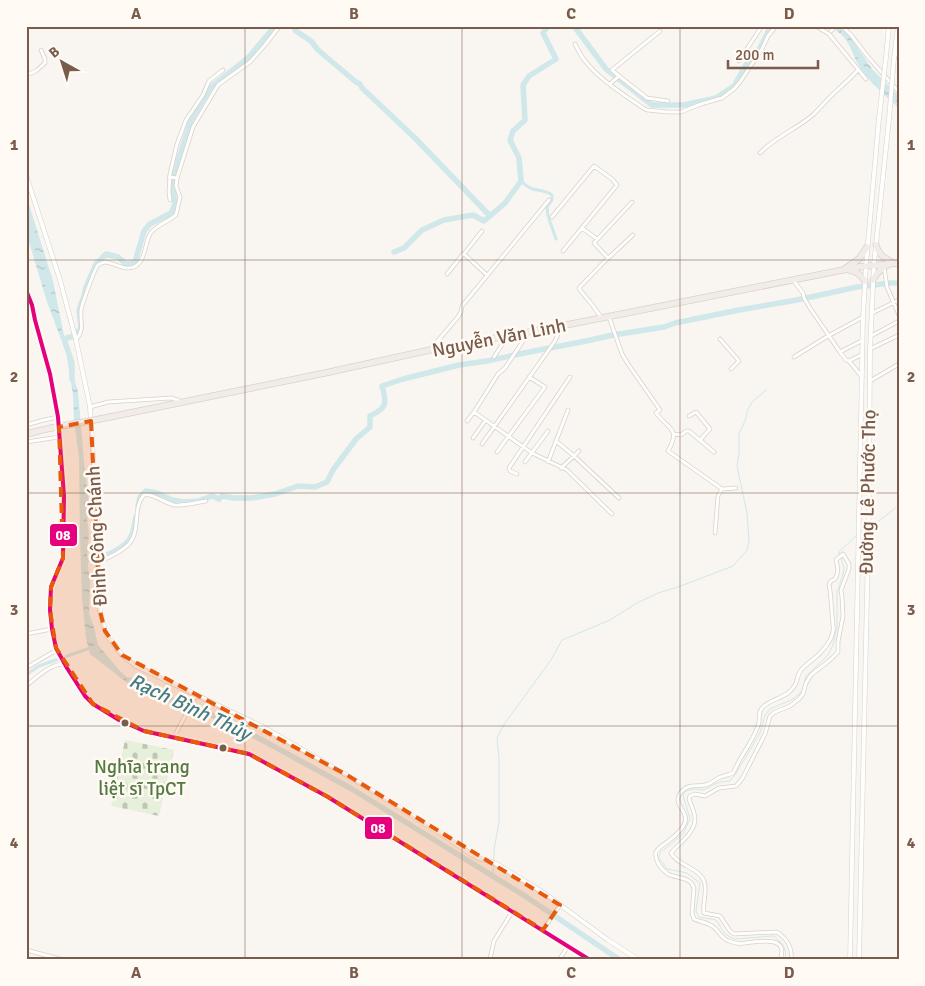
<svg xmlns="http://www.w3.org/2000/svg" width="925" height="986" viewBox="0 0 925 986" font-family="Signika,sans-serif">
	<style>
		.cemetery { fill: url(#cemetery-stones) }
		.water { fill: url(#water-ripples) }
		.lines { fill: none; stroke-linecap: round; stroke-linejoin: round }
		.stream { stroke: #d0e8ea; stroke-width: 1 }
		.canal { stroke: #d0e8ea; stroke-width: 3 }
		.river { stroke: #d0e8ea; stroke-width: 5.5 }
		.minor-casing { stroke: #d7d1cb; stroke-width: 4.5 }
		.tertiary-casing { stroke: #d7d1cb; stroke-width: 5 }
		.secondary-casing { stroke: #d9d2cb; stroke-width: 5.5 }
		.trunk-casing { stroke: #dad1cc; stroke-width: 7 }
		.minor { stroke: #fefefd; stroke-width: 3 }
		.tertiary { stroke: #fefefd; stroke-width: 4 }
		.secondary { stroke: #fefefd; stroke-width: 4.5 }
		.trunk { stroke: #f2ece8; stroke-width: 5.5 }
		.tertiary-bridge-casing { stroke: #d7d1cb; stroke-width: 5; stroke-linecap: butt }
		.trunk-bridge-casing { stroke: #dad1cc; stroke-width: 7; stroke-linecap: butt }
		.tertiary-bridge { stroke: #fefefd; stroke-width: 4 }
		.trunk-bridge { stroke: #f2ece8; stroke-width: 5.5 }
		.bus-1-casing { stroke: #fffaf3; stroke-width: 8 }
		.bus-1 { stroke: #e5007d; stroke-width: 4 }
		.marked { fill: #e8590c; fill-opacity: 0.2; stroke: #e8590c; stroke-width: 4; stroke-dasharray: 10 6; stroke-linejoin: round }
		.grid { fill: none; stroke: #7a5c4d; stroke-width: 1; stroke-opacity: 0.55 }
		.bus-dot { fill: #7a5c4d; stroke: #fffaf3; stroke-width: 2 }
		.labels { text-anchor: middle; dominant-baseline: central; stroke-width: 5; stroke-linejoin: round; paint-order: stroke }
		.street-label { font-size: 19px; fill: #7a5c4d; stroke: #fffaf3 }
		.park-label { font-size: 19px; fill: #537a41; stroke: #fffaf3 }
		.water-label { font-size: 20px; font-style: italic; fill: #437c86; stroke: #fffaf3 }
		.line-badge { stroke: #fffaf3; stroke-width: 2 }
		.badge-label { font-size: 14px; text-anchor: middle; font-weight: bold; fill: #fff }
		.neatline { fill: none; stroke: #7a5c4d; stroke-width: 2 }
		.grid-label { font-size: 16px; text-anchor: middle; font-weight: bold; fill: #7a5c4d }
	</style>
	<defs>
		<pattern id="cemetery-stones" width="16" height="16" patternUnits="userSpaceOnUse" patternTransform="scale(1.25)"><rect width="16" height="16" fill="#e7f0db"/><path d="M2 7V4a2 2 0 0 1 4 0v3zM10 15v-3a2 2 0 0 1 4 0v3z" fill="#c0c6b4"/></pattern>
		<pattern id="water-ripples" width="26" height="14" patternUnits="userSpaceOnUse" patternTransform="scale(1.25)"><rect width="26" height="14" fill="#d0e8ea"/><path d="M2 4q2-2 4 0t4 0M15 11q2-2 4 0t4 0" fill="none" stroke="#aebfc0"/></pattern>
	</defs>
	<rect width="100%" height="100%" fill="#f9f5f0"/>
	<!-- cemetery -->
	<path class="cemetery" d="M125,740L174,750L159,816L111,806Z"/>
	<!-- water -->
	<path class="water" d="M828,26H839L851,38L872,69L899,96V108C886,97 873,85 863,72C850,54 852,36 828,26Z
		M26,195L53,281L71,370L78,391L85,474L90,511L87,519L89,533L87,558L90,581L89,613L94,627L98,645L120,671L127,677L133,678L157,691L201,708L192,711L173,704L130,685L90,654L86,638L82,599L80,538L79,457L74,420L73,395L66,352L47,302L26,232Z"/>
	<g class="lines">
		<!-- stream -->
		<path class="stream" d="M861,533L879,521L899,505
			M840,555L839,552L857,535
			M804,684L806,676L828,655L833,645L837,628V592L842,578L844,569L841,558
			M493,876L494,850L499,822V758L497,738L505,723L551,660L562,640L610,620L637,603L658,593L678,587L733,566L742,556L747,550L749,541L747,513L737,466L739,453V434L745,421L748,409L752,402L766,390
			M785,960C788,949 782,943 774,936L734,939L725,934L716,920L699,917L696,911L700,883L687,873L667,869L659,858L660,853L683,834L690,819L683,795L686,791L695,789L703,790L720,782L730,781L737,772L760,733L765,715L770,709L793,699L801,692L803,688"/>
		<!-- canal -->
		<path class="canal" d="M521,181C533,194 541,187 552,195V200L547,207L548,216L556,239
			M26,675L39,666L90,648"/>
		<!-- river -->
		<path class="river" d="M293,26L296,31L311,41L318,50L356,82L360,84L362,88L415,138L490,216L505,203L521,181L519,158L510,140L513,131L525,120L523,85L529,76L556,59L543,33L548,26
			M574,26L606,69L652,105H684L716,98L734,86L747,63L760,48L771,26
			M394,252L404,248L422,230L444,220L473,215L484,221L490,216
			M64,339L74,336L81,328L79,310L84,296L86,287L96,264L106,254L118,257L126,264L135,262L144,231L150,224L171,213L175,204L173,188L175,171L191,120L210,88L248,58L275,26
			M65,342L72,363V379
			M138,506L140,497L146,491L157,493L172,500L184,502L198,501L212,496L219,499L222,496L234,498H252L275,494L298,486L315,487L327,482L333,470L356,439L370,427V416C387,408 387,403 382,386L403,379L459,365L487,361L519,354L586,341L613,335L664,327L675,323L739,310L797,300L857,287L890,283H899
			M86,560C102,557 118,553 129,540C134,534 134,525 136,517
			M192,707L227,721L352,789L525,896L620,960"/>
		<!-- minor casing -->
		<g class="minor-casing">
			<path id="minor" d="M816,26L829,34L866,79
				M842,26L851,35L868,57L899,92
				M831,31L835,26
				M575,44C578,50 581,56 585,61C600,80 623,94 643,108L647,110L668,112H681L701,104L722,98L734,89L740,82L762,49L768,36L776,26
				M896,50L899,59
				M739,61L762,26
				M26,75L36,71L45,63V59L41,50
				M619,76L647,98L668,101
				M610,84L619,76L612,70L660,31
				M760,153C775,137 797,129 814,114C819,109 824,103 830,97C839,88 849,80 858,70
				M177,178L193,127L218,85L250,62L265,45L279,27
				M170,200L169,192L170,174L177,144L186,120L203,95L209,81L223,70
				M552,217L594,166L612,179L617,185L563,251
				M582,228L597,239
				M482,231L464,254L487,275
				M608,258L594,243L632,202
				M884,267L887,287L899,315
				M447,274L463,254
				M793,280L803,293L804,298L810,308L840,352L863,340
				M872,313L899,300
				M601,317L590,302L580,290L579,288L604,262L633,235
				M609,317L622,354L628,364L660,410L656,413C669,430 681,428 668,451L722,489L718,496L715,533
				M529,332L505,368L498,374L474,412L532,453L567,470L612,514
				M871,336L899,321
				M720,339L739,361L731,369
				M76,340C85,329 80,323 81,310C82,304 95,268 98,265C101,263 102,263 105,262C113,263 121,268 128,268C146,268 144,244 150,234C156,225 168,222 176,215L180,197L176,186L177,178L169,177
				M870,349L899,335
				M430,350L458,317L461,312L462,306L472,294L549,200
				M840,352L846,360L849,361
				M494,357L507,337
				M794,357L828,336L863,317
				M862,377L849,361L863,354
				M870,381L899,364
				M90,407L108,402L171,398L178,400L180,402
				M689,416L696,412L710,429L700,440
				M467,421L474,412
				M26,425L44,420L58,417
				M674,434L681,435L686,431H689L714,452
				M473,438L485,421
				M556,441L574,456L579,451
				M26,442L59,437
				M482,444L555,341L561,327
				M497,452L545,387L529,377
				M525,462L548,431
				M548,462L568,410
				M561,468L574,456L619,498
				M517,474L510,471L509,468L570,377
				M722,489L736,488
				M98,563C108,557 121,553 129,544C141,531 132,508 144,495C153,493 164,503 174,505C184,506 195,503 206,501
				M26,634L52,629
				M26,668L55,651L56,649
				M26,686C37,677 48,666 62,664L66,667
				M174,737L196,695
				M543,930L560,905
				M26,950L64,960
				M489,960C492,954 492,948 494,941L512,912
				M559,960L568,946
				M780,960C790,934 757,942 745,943C740,944 734,943 729,941C721,939 719,930 712,926C707,922 700,922 694,919L692,913L694,888C690,876 677,879 668,874C664,871 660,867 658,863C656,859 655,855 656,852C659,846 667,843 671,839C676,835 681,830 684,825C692,811 668,804 683,790C689,784 697,787 705,785C710,784 714,781 718,778C723,776 728,775 733,773C736,768 738,762 742,756C748,746 754,737 758,726C761,720 757,714 762,708C769,700 780,699 788,693C800,683 795,678 801,670C807,663 815,659 821,652C827,646 835,635 833,625C833,621 832,618 832,614C831,603 831,594 829,584L831,581L835,579C839,572 838,568 836,560L843,554L849,564V569L841,590L842,597L843,616L838,642V652L830,660L811,675L806,683L803,694L799,699L790,706L775,712L770,716L765,734L742,779L736,786L719,788L705,796L695,794L690,796L689,799C691,805 695,812 695,819C695,833 679,843 671,853C677,865 699,868 704,881C708,890 702,903 704,913L720,916L730,931L734,934L777,932C787,939 793,947 791,960"/>
		</g>
		<!-- tertiary casing -->
		<g class="tertiary-casing">
			<path id="tertiary" d="M886,57L889,26
				M894,58L898,26
				M26,175L60,280L76,340L90,407L98,536V592L100,611L105,631L109,639L122,655L136,666L263,727L360,783L443,835L471,854L478,858L492,862
				M495,863L544,893L608,940L639,960
				M850,960L863,317L866,265L879,118
				M859,960L869,503L870,349L874,264L889,119"/>
		</g>
		<!-- secondary casing -->
		<g class="secondary-casing">
			<path id="secondary" d="M26,289L32,305L35,320L50,374L58,417L64,496V539L63,558L51,587L50,610L52,629L56,648L67,668L85,696L93,704L119,720L144,731L249,754L328,797L484,895L543,930L590,960"/>
		</g>
		<!-- trunk casing -->
		<g class="trunk-casing">
			<path id="trunk" d="M876,245C878,255 885,258 893,263
				M846,268L859,259L867,247
				M849,270C857,271 861,275 865,281
				M873,280C877,272 881,268 889,264
				M100,419L325,373L430,350L561,326L858,267L899,263
				M26,434L51,428"/>
		</g>
		<!-- minor -->
		<use href="#minor" class="minor"/>
		<!-- tertiary -->
		<use href="#tertiary" class="tertiary"/>
		<!-- secondary -->
		<use href="#secondary" class="secondary"/>
		<!-- trunk -->
		<use href="#trunk" class="trunk"/>
		<!-- tertiary-bridge casing -->
		<g class="tertiary-bridge-casing">
			<path id="tertiary-bridge" d="M879,118L886,57
				M889,119L894,58"/>
		</g>
		<!-- trunk-bridge casing -->
		<g class="trunk-bridge-casing">
			<path id="trunk-bridge" d="M51,428L100,419"/>
		</g>
		<!-- tertiary-bridge -->
		<use href="#tertiary-bridge" class="tertiary-bridge"/>
		<!-- trunk-bridge -->
		<use href="#trunk-bridge" class="trunk-bridge"/>
		<!-- bus-1 casing -->
		<g class="bus-1-casing">
			<path id="bus-1" d="M26,290L32,305L35,320L50,374L58,417L64,496L63,558L51,587L50,610L52,629L56,648L67,668L85,696L93,704L119,720L144,731L249,754L328,797L590,960"/>
		</g>
		<!-- bus-1 -->
		<use href="#bus-1" class="bus-1"/>
	</g>
	<!-- marked area -->
	<path class="marked" d="M91,421L100,611L105,631L122,655L347,775L560,905L543,930L328,797L249,754L144,731L93,704L56,648L50,610L51,587L63,558L59,427Z"/>
	<!-- grid -->
	<path class="grid" d="M245,26V960M462,26V960M680,26V960M26,260H899M26,493H899M26,726H899"/>
	<!-- markers -->
	<g class="bus-dot">
		<circle cx="125" cy="723" r="4.5"/>
		<circle cx="223" cy="748" r="4.5"/>
	</g>
	<g class="labels">
		<!-- street labels -->
		<g class="street-label">
			<text transform="translate(499 338) rotate(-11)">Nguyễn Văn Linh</text>
			<text transform="translate(868 492) rotate(-89)">Đường Lê Phước Thọ</text>
			<text transform="translate(97 536) rotate(-93)">Đinh Công Chánh</text>
		</g>
		<!-- park labels -->
		<g class="park-label">
			<text x="142" y="767">Nghĩa trang<tspan x="142" dy="22">liệt sĩ TpCT</tspan></text>
		</g>
		<!-- water labels -->
		<g class="water-label">
			<text transform="translate(190 707) rotate(25)">Rạch Bình Thủy</text>
		</g>
	</g>
	<g class="line-badge">
		<rect x="49" y="523" width="29" height="24" rx="5" fill="#e5007d"/>
		<rect x="364" y="816" width="29" height="24" rx="5" fill="#e5007d"/>
	</g>
	<g class="badge-label">
		<text x="63" y="540">08</text>
		<text x="378" y="833">08</text>
	</g>
	<!-- border -->
	<rect width="925" height="986" fill="none" stroke="#fffaf3" stroke-width="55"/>
	<!-- north arrow -->
	<g transform="translate(62 62) rotate(321)" stroke="#fffaf3" stroke-width="4" paint-order="stroke">
	<path d="M0-4L9 19L0 12L-9 19Z" fill="#7a5c4d"/>
	<text y="-8" font-size="14" font-weight="bold" text-anchor="middle" fill="#7a5c4d">B</text>
	</g>
	<!-- scale -->
	<path d="M728 60v8h90v-8" fill="none" stroke="#7a5c4d" stroke-width="2.5"/>
	<text x="735" y="60" font-size="15" fill="#7a5c4d" stroke="#fffaf3" stroke-width="4" paint-order="stroke">200 m</text>
	<rect x="28" y="28" width="870" height="930" class="neatline"/>
	<g class="grid-label">
		<text x="136" y="19">A</text>
		<text x="354" y="19">B</text>
		<text x="571" y="19">C</text>
		<text x="789" y="19">D</text>
		<text x="14" y="150">1</text>
		<text x="911" y="150">1</text>
		<text x="14" y="382">2</text>
		<text x="911" y="382">2</text>
		<text x="14" y="615">3</text>
		<text x="911" y="615">3</text>
		<text x="14" y="848">4</text>
		<text x="911" y="848">4</text>
		<text x="136" y="978">A</text>
		<text x="354" y="978">B</text>
		<text x="571" y="978">C</text>
		<text x="789" y="978">D</text>
	</g>
</svg>
